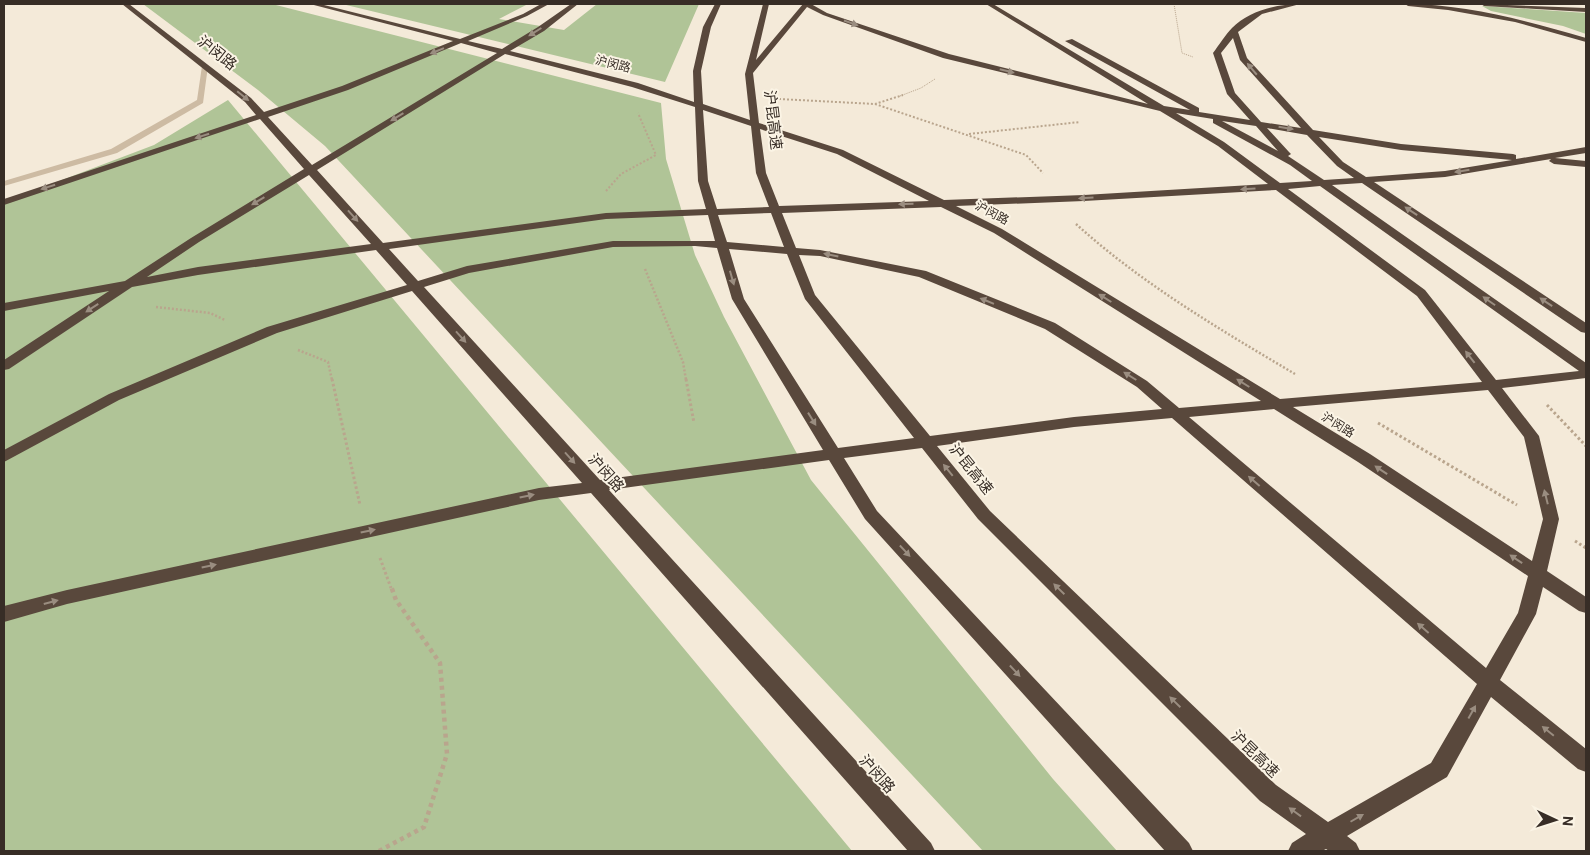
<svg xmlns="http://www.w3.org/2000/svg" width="1590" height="855" viewBox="0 0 1590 855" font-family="Roboto,'Noto Sans SC',sans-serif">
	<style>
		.green { fill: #b0c497 }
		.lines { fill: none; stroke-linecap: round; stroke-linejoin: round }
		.path-far4 { stroke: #b9a58d; stroke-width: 1; stroke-dasharray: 1 1; stroke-linecap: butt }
		.path-far3 { stroke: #b9a58d; stroke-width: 2; stroke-dasharray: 2 2; stroke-linecap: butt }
		.path-far2 { stroke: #b9a58d; stroke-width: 2.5; stroke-dasharray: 2 2; stroke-linecap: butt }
		.path-far1 { stroke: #b9a58d; stroke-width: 3; stroke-dasharray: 2.5 2.5; stroke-linecap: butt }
		.path { stroke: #b9a58d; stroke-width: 4.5; stroke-dasharray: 4 4; stroke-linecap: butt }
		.minor { fill: #cdbba3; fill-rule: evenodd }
		.highway { fill: #59483c; fill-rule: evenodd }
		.oneway { fill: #9a8d80 }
		.labels { text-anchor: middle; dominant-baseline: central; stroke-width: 4; stroke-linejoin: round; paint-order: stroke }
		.far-street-label { font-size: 12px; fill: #372d26; stroke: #fbf4e5 }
		.street-label { font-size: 15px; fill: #372d26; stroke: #fbf4e5 }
	</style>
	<rect width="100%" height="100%" fill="#f4ead9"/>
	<!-- green -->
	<path class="green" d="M143,4H272L661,103L666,159L695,255L724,317L811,480L1053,779L1117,851H983L325,146L258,90Z
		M342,4H528L499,19L564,30L597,4H699L665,82Z
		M1482,6L1586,13V34L1563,26L1491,11Z
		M228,100L852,851H4V202L154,145Z"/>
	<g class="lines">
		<!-- path-far4 -->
		<path class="path-far4" d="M1174,4L1182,53L1193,57
			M900,96L921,88L935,79"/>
		<!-- path-far3 -->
		<path class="path-far3" d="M779,99L875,104L903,95
			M875,104L1026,155L1043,173
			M969,134L1080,122
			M606,191L621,174L656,155L638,113"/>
		<!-- path-far2 -->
		<path class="path-far2" d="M1076,224C1141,283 1219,329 1295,374
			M645,269L683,362L686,380
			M156,307L210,313L225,320
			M298,350L328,362L332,380"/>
		<!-- path-far1 -->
		<path class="path-far1" d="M332,379L360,505
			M686,379L694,423
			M1547,405L1586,446
			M1378,423L1517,505
			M1575,541L1586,548
			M380,558L391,588"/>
		<!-- path -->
		<path class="path" d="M379,851L424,827L447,754L440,663L396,600L391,586"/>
		<!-- minor -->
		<path class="minor" d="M205,64L208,66L203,103L117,153L4,186V181L111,149L197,100L202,66Z"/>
		<!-- highway -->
		<path class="highway" d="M122,4H129L251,98L264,112L342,86L453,41L310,4H320L460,39L523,14L541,4H549L527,16L468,41L502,49L538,27L571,4H578L544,31L510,51L638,83L694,102L693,71L703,27L715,4H721L711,27L701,71L703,104L750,120L745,74L763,4H769L756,60L803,4H811L827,13L949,54L1148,104L986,4H993L1164,106L1190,110L1065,41L1072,39L1199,108V112L1250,120L1227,94L1213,53C1219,45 1226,34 1232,28C1249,11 1276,4 1300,4L1262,14L1238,32L1247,58L1313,130L1401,144L1513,154L1516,155V159L1586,147V153L1555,158L1586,161V167L1554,164L1549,161L1551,159L1445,177L1374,182L1586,323V333L1581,332L1362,183L1332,185L1586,363V378L1502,388L1539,436L1559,519L1547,571L1586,597V613L1579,611L1543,587L1536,614L1500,680L1586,749V772L1578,769L1491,697L1447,777L1347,836L1356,843L1360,851H1329L1326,849L1322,851H1288L1292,843L1306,834L1260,801L978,519L922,448L844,458L877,511L1189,843L1193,851H1165L865,519L829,460L609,490L931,843L935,851H908L591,493L539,500L67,604L4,622V606L67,590L539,488L582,483L412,291L277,333L119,400L4,462V450L109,394L267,327L407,285L376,250L198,275L132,287L9,369L4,370V360L109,291L4,311V303L125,281L191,238L304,169L260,119L4,205V199L256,115L245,102ZM807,7L823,15L943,58L1160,111L1218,146L1268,184L1084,195L944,200L843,150L759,123L753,73ZM1233,38L1240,60L1301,128L1261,122L1235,93L1221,53ZM461,43L497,53L312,165L268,117L348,90ZM505,54L632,87L695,107L698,181L706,209L606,213L383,243L317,170ZM703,110L751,126L756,173L769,207L717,209L708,181ZM1176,113L1213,119V123L1290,165L1312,181L1280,183L1224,142ZM1222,121L1256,126L1278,151ZM1267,128L1307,135L1337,166L1354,178L1324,180L1288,156L1291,154L1289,152ZM760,129L837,154L929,201L779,206L766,173ZM1319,137L1401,150L1512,160L1445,171L1366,177L1343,162ZM309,175L371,244L198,267L147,277L199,242ZM1320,186L1579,371L1496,380L1425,290L1288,189ZM1276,190L1417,296L1482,382L1280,399L1002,229L956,206L1084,201ZM941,207L994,233L1261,401L1179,408L1147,381L1055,323L926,271L820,250L796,248L782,213ZM771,213L784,247L727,242L718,215ZM708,215L715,241H613L467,266L418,281L389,249L606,219ZM695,246L717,248L732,299L823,450L600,480L424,287L469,273L613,247ZM729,249L787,254L805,299L914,438L838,448L744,299ZM799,255L820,256L919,277L1045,329L1137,387L1162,409L1074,417L930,436L815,295ZM1488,390L1524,437L1543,519L1532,561L1370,454L1293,407ZM1274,409L1358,462L1528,576L1518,613L1486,668L1189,417ZM1172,418L1477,684L1431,763L1328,822L1276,785L990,511L937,446L1074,427Z
			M1405,4C1467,4 1527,21 1586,38V42L1515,22L1448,10L1408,6Z
			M1481,4L1586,8V12L1484,6Z"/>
	</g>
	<!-- one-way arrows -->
	<defs><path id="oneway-solid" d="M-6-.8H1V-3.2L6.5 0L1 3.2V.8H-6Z" transform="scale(1.25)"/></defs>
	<g class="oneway">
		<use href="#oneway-solid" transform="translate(851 23) rotate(19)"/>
		<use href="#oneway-solid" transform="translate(535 32) rotate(148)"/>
		<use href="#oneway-solid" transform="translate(437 51) rotate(158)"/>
		<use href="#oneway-solid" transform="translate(1252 69) rotate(-130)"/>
		<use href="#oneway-solid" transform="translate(1007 71) rotate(14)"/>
		<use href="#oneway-solid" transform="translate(243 96) rotate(39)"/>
		<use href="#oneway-solid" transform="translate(397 117) rotate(149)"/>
		<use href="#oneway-solid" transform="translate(1286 128) rotate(9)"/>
		<use href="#oneway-solid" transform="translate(202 136) rotate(162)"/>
		<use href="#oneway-solid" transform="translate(1462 171) rotate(171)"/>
		<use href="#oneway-solid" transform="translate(48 187) rotate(162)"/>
		<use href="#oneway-solid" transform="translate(1248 189) rotate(176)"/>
		<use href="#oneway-solid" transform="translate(1086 198) rotate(177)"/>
		<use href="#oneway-solid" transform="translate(258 201) rotate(149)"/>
		<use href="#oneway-solid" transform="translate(906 204) rotate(178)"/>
		<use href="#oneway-solid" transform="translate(1411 211) rotate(-146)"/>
		<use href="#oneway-solid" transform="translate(353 216) rotate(48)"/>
		<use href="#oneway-solid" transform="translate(831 255) rotate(-168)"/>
		<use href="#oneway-solid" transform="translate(732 278) rotate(74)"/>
		<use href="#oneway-solid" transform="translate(1105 298) rotate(-148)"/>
		<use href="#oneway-solid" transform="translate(987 301) rotate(-158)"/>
		<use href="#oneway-solid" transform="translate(1489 301) rotate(-145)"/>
		<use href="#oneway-solid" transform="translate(1546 302) rotate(-146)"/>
		<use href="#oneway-solid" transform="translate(92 308) rotate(147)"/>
		<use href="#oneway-solid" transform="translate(461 337) rotate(48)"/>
		<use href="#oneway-solid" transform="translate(1470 357) rotate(-128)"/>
		<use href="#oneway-solid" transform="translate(1130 376) rotate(-148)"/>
		<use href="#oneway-solid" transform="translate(1243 383) rotate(-148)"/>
		<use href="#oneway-solid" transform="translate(812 419) rotate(58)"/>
		<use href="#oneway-solid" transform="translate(570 458) rotate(48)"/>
		<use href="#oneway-solid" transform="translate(948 470) rotate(-129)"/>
		<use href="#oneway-solid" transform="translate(1381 470) rotate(-146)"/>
		<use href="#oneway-solid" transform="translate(1254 481) rotate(-139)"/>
		<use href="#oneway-solid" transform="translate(527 496) rotate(-12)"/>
		<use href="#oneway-solid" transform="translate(1546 497) rotate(-104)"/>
		<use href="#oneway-solid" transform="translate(368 531) rotate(-12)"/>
		<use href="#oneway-solid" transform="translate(905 551) rotate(47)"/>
		<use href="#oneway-solid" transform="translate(1516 559) rotate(-146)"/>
		<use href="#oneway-solid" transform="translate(209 566) rotate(-12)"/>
		<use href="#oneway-solid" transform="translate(1059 589) rotate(-136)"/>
		<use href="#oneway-solid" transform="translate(51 602) rotate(-15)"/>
		<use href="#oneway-solid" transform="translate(1423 628) rotate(-139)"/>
		<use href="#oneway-solid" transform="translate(1015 671) rotate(47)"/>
		<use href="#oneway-solid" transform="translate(1175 702) rotate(-136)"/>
		<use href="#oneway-solid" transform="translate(1472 712) rotate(-61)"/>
		<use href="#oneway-solid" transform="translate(1548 731) rotate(-141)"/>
		<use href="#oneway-solid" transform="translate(1295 812) rotate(-144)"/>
		<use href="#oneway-solid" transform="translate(1357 818) rotate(-30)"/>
	</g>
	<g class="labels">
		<!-- far-street labels -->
		<g class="far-street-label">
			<text transform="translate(613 64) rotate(14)">沪闵路</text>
			<text transform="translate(992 213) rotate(28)">沪闵路</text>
			<text transform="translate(1338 425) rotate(32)">沪闵路</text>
		</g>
		<!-- street labels -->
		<g class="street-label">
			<text transform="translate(217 53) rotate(38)">沪闵路</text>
			<text transform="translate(773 120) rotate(83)">沪昆高速</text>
			<text transform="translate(971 469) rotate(51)">沪昆高速</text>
			<text transform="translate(606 473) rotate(48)">沪闵路</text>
			<text transform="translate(1255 754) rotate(44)">沪昆高速</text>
			<text transform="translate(877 774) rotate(48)">沪闵路</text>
		</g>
	</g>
	<!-- border -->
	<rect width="1590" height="855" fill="none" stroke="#372d26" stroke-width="10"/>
	<!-- north arrow -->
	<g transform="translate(1555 820) rotate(94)" stroke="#fbf4e5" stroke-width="4" paint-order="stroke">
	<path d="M0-4L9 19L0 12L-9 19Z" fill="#372d26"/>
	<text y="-8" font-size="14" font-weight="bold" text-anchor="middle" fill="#372d26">N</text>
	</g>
</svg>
